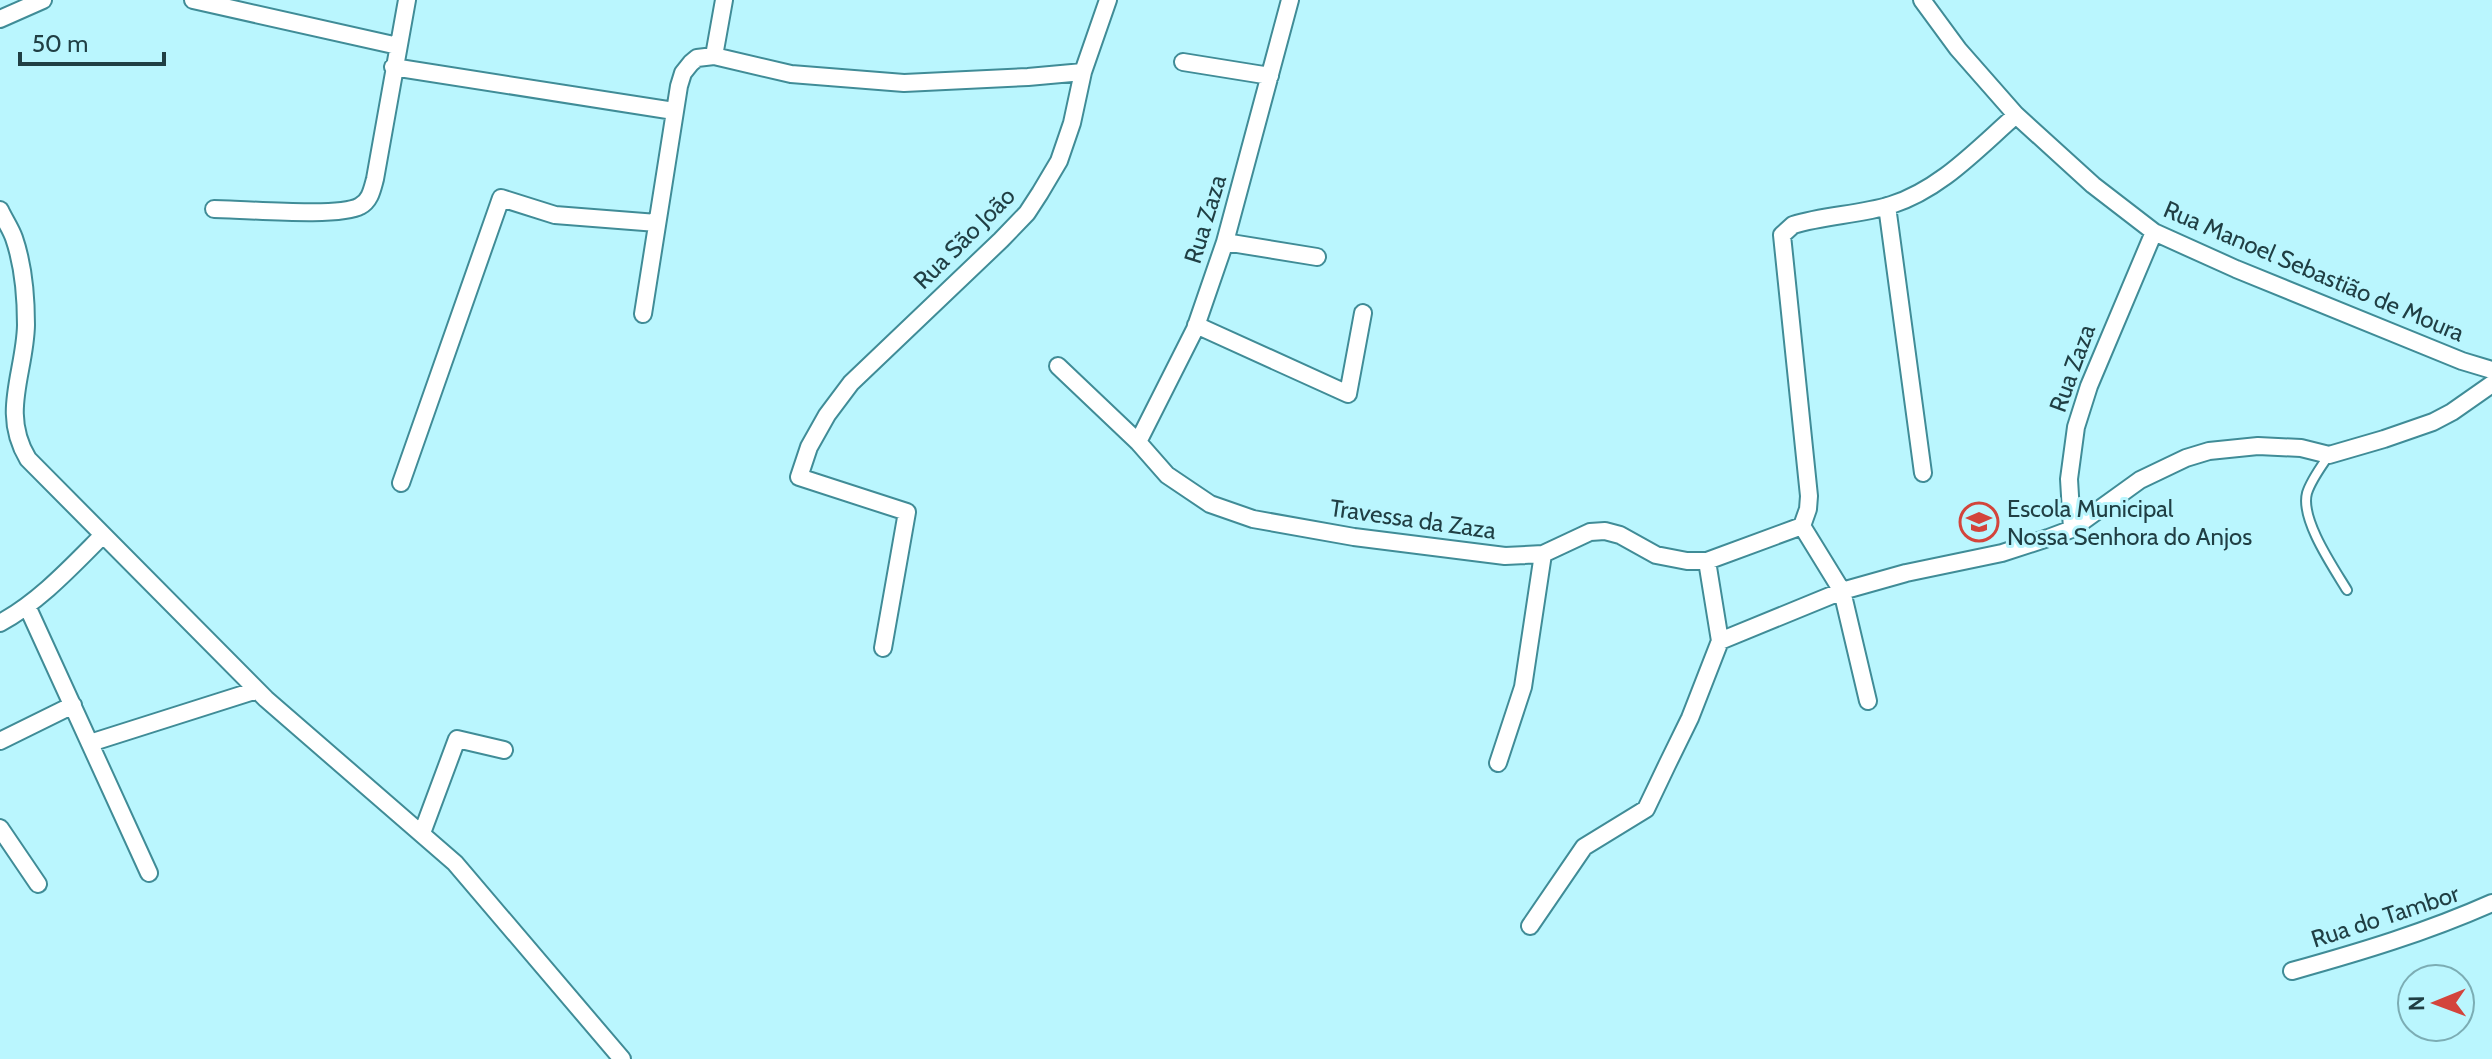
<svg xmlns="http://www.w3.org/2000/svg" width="2492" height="1059" viewBox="0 0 2492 1059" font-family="Cabin,sans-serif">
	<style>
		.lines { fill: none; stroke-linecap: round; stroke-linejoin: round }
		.service-casing { stroke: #408c97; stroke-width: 12 }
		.minor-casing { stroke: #408c97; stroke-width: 20 }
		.service { stroke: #fff; stroke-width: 8 }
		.minor { stroke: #fff; stroke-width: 16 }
		.labels { text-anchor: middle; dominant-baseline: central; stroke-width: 6; stroke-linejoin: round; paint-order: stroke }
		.street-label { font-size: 24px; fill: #203f44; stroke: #baf6fe }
		.poi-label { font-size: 24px; fill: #203f44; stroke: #baf6fe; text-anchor: start }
	</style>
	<rect width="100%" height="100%" fill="#baf6fe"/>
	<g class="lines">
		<!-- service casing -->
		<g class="service-casing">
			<path id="service" d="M2329,455C2321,467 2311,480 2307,493C2300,519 2333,567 2347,590"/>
		</g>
		<!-- minor casing -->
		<g class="minor-casing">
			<path id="minor" d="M193,0L398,46
				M1922,0L1958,49L2016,115L2093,185L2154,232L2236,269L2462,361L2492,370
				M0,19L43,0
				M714,56L724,0
				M1183,62L1270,76
				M393,67L674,111
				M1887,206L1923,473
				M214,209C243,209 340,218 360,206C370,201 372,190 375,179L407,0
				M0,210C4,219 11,229 14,238C23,264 26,297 26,325C25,373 0,413 28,459L266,699L455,863L622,1059
				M1225,242L1317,257
				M643,314L679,86L683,73L691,63L697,58L714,56L791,74L904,83L1028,77L1083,72
				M1196,325L1348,394L1363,313
				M1058,366L1138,442L1167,475L1210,504L1253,519L1354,537L1505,556L1543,554L1590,532L1605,531L1620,535L1656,555L1687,561H1707L1802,526
				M1138,442L1195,329L1225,242L1290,0
				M401,483L501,198L555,215L657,223
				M1802,526L1808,509L1809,496L1782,235L1793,225C1825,215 1859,215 1891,205C1941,189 1977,149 2016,115
				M1802,526L1842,591L1868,701
				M2072,529L2069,479L2076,427L2089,386L2154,232
				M27,606L149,873
				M0,623C40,601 71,567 103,535
				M1720,641L1842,591L1906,573L2002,553L2048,538L2072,529L2140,480L2186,458L2209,451L2258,446L2301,448L2329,455L2384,439L2433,422L2452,412L2492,384
				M883,648L907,512L799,477L809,447L827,415L851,383L1001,240L1027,213L1040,193L1059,161L1072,123L1083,72L1108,0
				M0,741L73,705
				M90,743L257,690
				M1498,763L1523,687L1543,554
				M0,828L38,884
				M422,833L457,739L504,750
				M1530,926L1584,847L1646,809L1667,765L1690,718L1720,641L1707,561
				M2292,971C2360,952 2427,932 2492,903"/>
		</g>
		<!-- service -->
		<use href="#service" class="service"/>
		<!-- minor -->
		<use href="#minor" class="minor"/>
	</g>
	<!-- icons -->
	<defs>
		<g id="school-ring" transform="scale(2)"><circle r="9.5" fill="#baf6fe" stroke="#d3443c" stroke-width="1.5"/><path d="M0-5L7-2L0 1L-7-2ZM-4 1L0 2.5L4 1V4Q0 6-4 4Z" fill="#d3443c"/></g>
	</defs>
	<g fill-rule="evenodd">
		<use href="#school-ring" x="1979" y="522"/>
	</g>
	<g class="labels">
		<!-- street labels -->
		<g class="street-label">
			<text transform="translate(1205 219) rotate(-73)">Rua Zaza</text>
			<text transform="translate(964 238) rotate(-45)">Rua São João</text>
			<text transform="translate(2314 271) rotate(23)">Rua Manoel Sebastião de Moura</text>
			<text transform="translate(2072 368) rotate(-70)">Rua Zaza</text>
			<text transform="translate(1413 519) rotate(8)">Travessa da Zaza</text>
			<text transform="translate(2385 916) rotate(-18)">Rua do Tambor</text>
		</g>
		<!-- poi labels -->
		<g class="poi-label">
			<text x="2007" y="508">Escola Municipal<tspan x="2007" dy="28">Nossa Senhora do Anjos</tspan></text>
		</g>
	</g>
	<!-- north arrow -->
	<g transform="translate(2436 1003) rotate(269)"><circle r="38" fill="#baf6fe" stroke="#7cadb4" stroke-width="2"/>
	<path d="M0-6L14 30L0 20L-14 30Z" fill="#d3443c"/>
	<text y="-12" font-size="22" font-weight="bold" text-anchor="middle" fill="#203f44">N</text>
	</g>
	<!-- scale -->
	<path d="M20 52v12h144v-12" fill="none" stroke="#203f44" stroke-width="4"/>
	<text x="32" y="52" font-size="24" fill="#203f44" stroke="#baf6fe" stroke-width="6" paint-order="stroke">50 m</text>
</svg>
